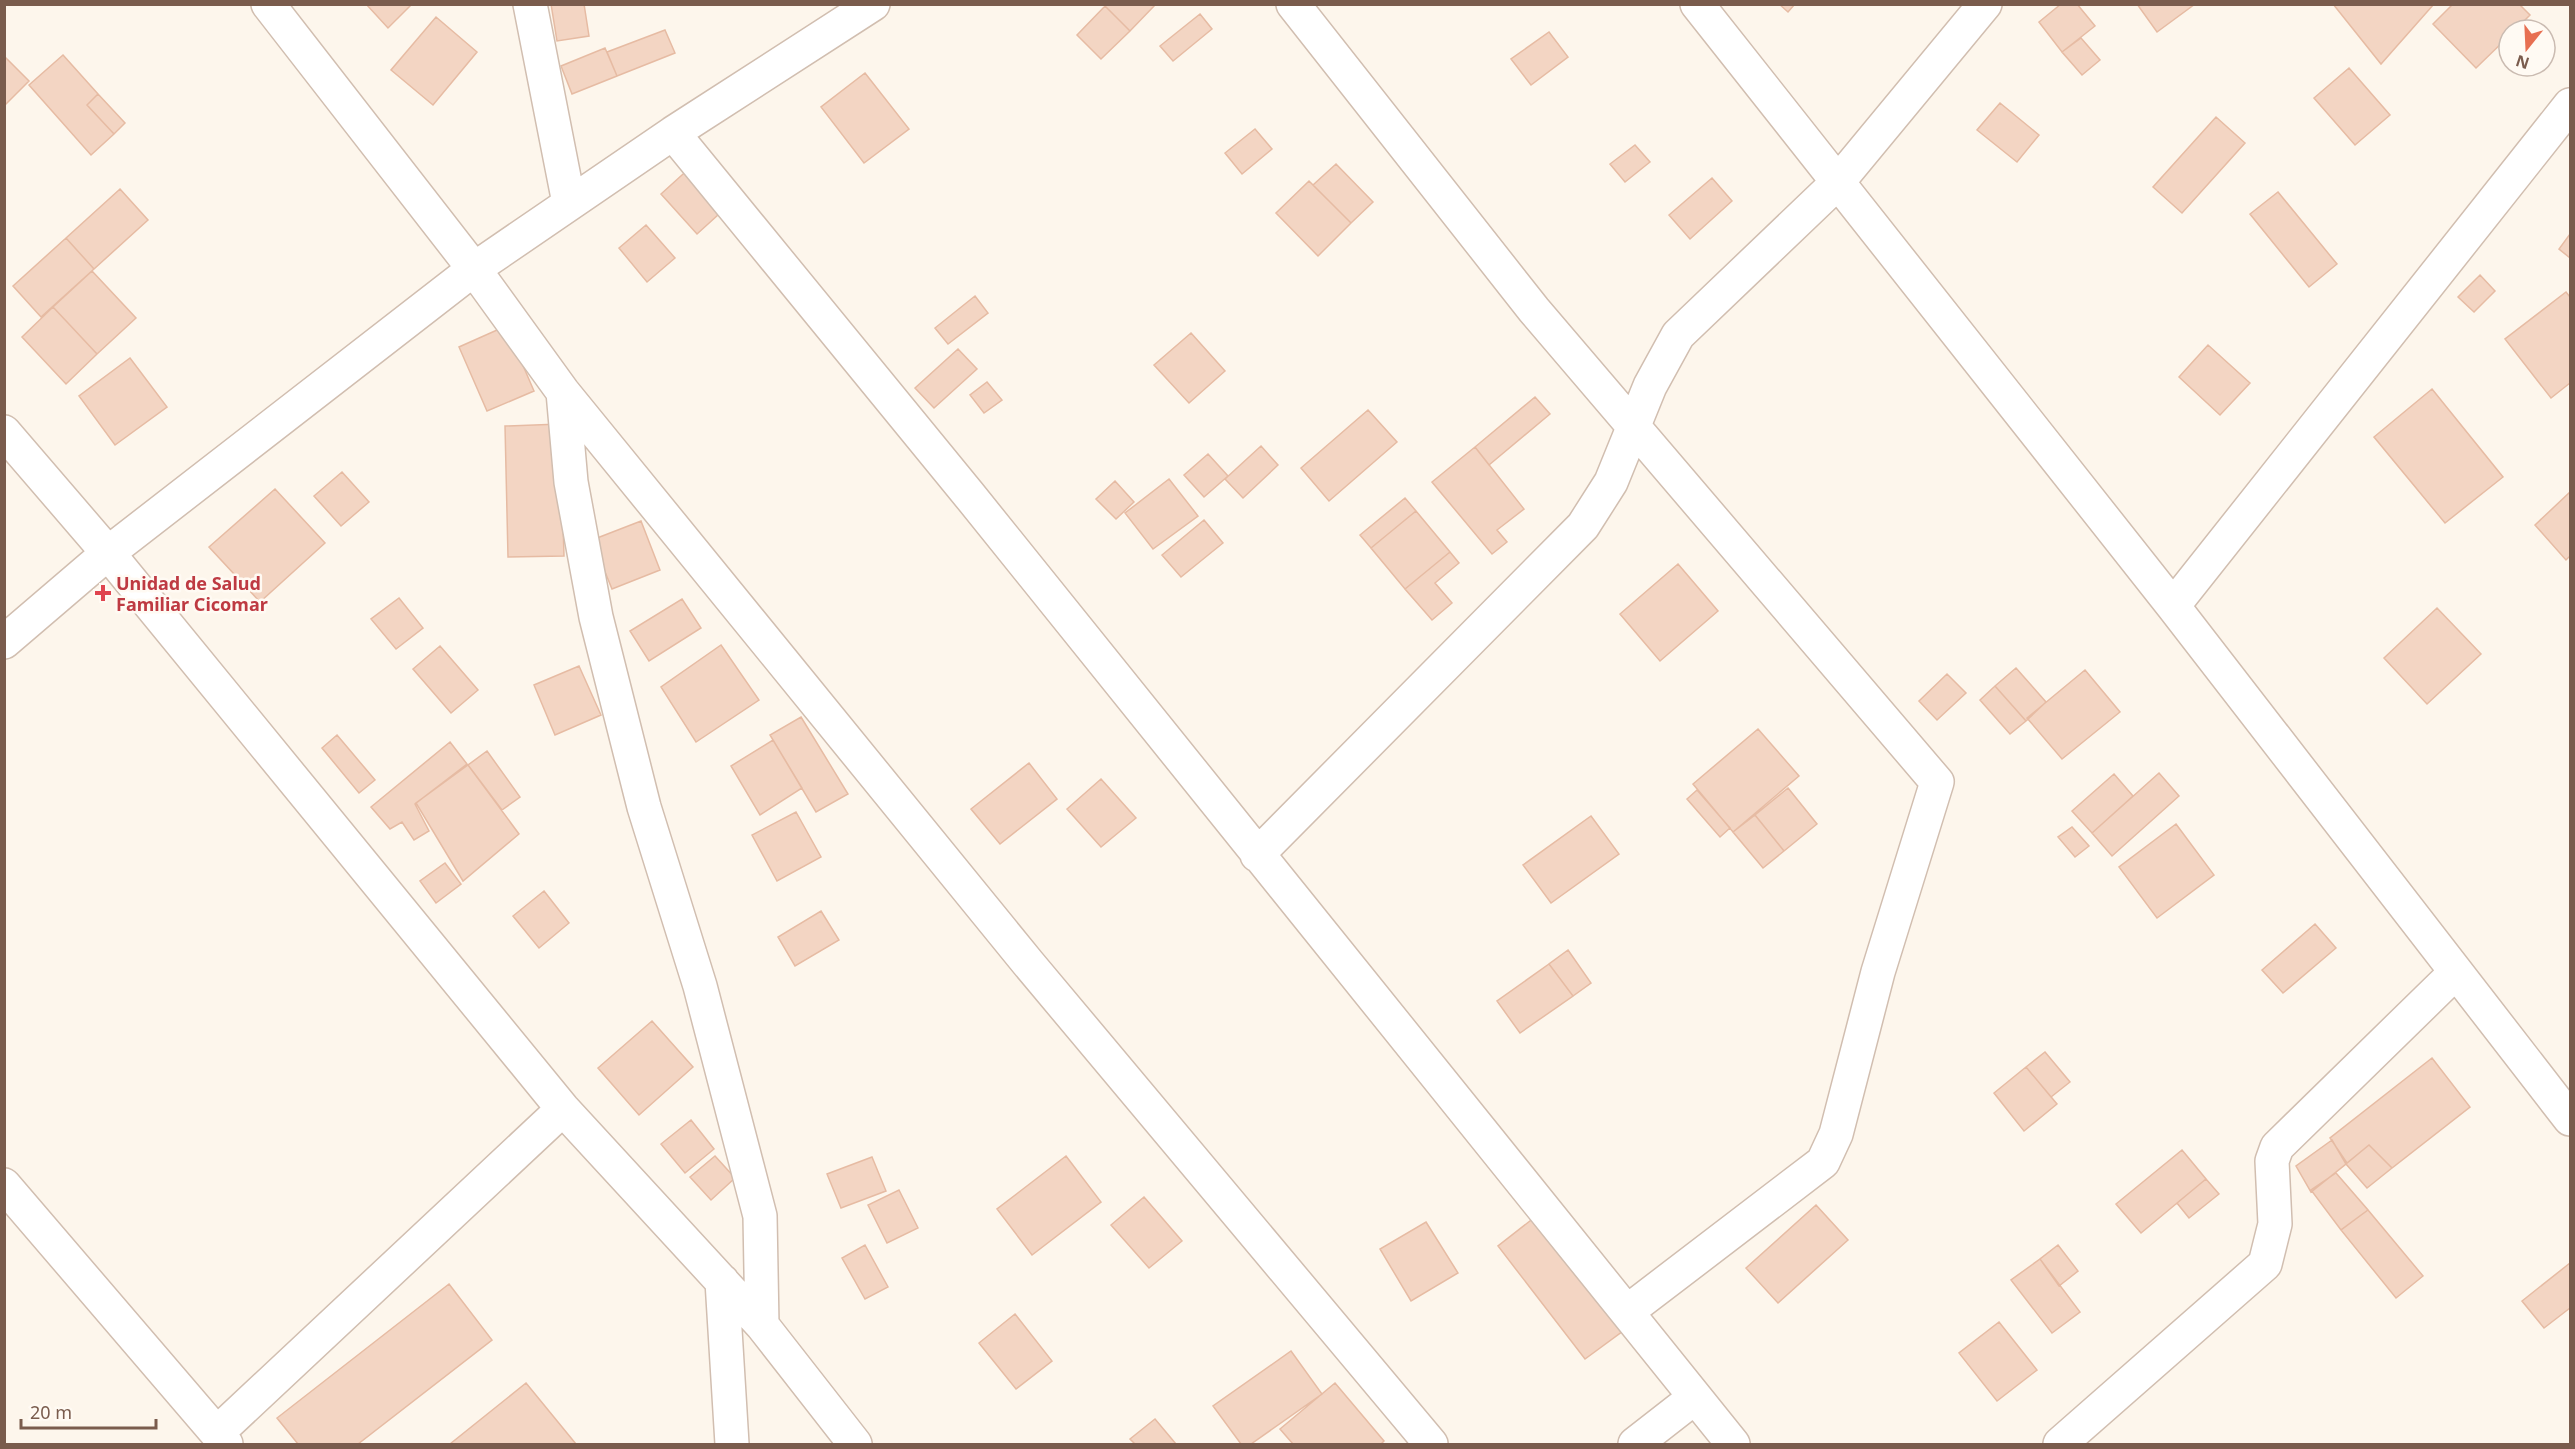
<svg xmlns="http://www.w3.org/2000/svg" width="2575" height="1449" viewBox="0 0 2575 1449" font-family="'Noto Sans',sans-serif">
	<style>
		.building { fill: #f3d5c3; stroke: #e6bba3; stroke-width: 1.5 }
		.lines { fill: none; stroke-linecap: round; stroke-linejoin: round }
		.street-casing { stroke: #d1beb0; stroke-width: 36 }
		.street { stroke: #fff; stroke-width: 33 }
		.health-dot { fill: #e0444e; stroke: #fffaf3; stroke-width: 2 }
		.labels { text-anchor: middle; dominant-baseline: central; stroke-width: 5; stroke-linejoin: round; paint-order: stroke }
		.health-label { font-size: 18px; font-weight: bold; fill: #be3a42; stroke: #fffaf3; text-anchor: start }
	</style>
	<rect width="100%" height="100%" fill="#fdf6ec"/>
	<!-- building -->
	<path class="building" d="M366,4H412L388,28Z
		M551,4H584L589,36L557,41Z
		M1103,4H1156L1130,31Z
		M1779,4H1795L1788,12Z
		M2061,4H2077L2095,26L2062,52L2039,22Z
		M2137,4H2195L2157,32Z
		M2333,4H2434L2381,64Z
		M2453,4H2519L2530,15L2515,30H2509V36L2476,68L2433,24Z
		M1105,6L1130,31L1101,59L1077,35Z
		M1200,14L1212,29L1173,61L1160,46Z
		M436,17L477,52L433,105L391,70Z
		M665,30L675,53L617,76L607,52Z
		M1549,32L1568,57L1531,85L1511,59Z
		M2081,38L2100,60L2082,75L2062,52Z
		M605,48L617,76L572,94L561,66Z
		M63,55L98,94L87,105L114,134L91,155L29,85Z
		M4,56L29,81L4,106Z
		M2349,68L2390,115L2355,145L2314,98Z
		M865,73L909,129L864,163L821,107Z
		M98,94L125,123L114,134L87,105Z
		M2000,103L2039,135L2017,162L1977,130Z
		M2216,117L2245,143L2182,213L2153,187Z
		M1255,129L1272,149L1242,174L1225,153Z
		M1635,145L1650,162L1625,182L1610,164Z
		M1336,164L1373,202L1351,223L1313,185Z
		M693,165L729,205L697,234L661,194Z
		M1712,178L1732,201L1690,239L1669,215Z
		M1309,181L1351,223L1318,256L1276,213Z
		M120,189L148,220L94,269L66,238Z
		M2278,192L2337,264L2309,287L2250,214Z
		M646,225L675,258L647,282L619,248Z
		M2570,234V258L2559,249Z
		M66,238L94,269L41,317L13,286Z
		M92,271L136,318L97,354L53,307Z
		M2480,275L2495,291L2474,312L2458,297Z
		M2566,292L2570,297V383L2551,398L2505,339Z
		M975,296L988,313L948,344L935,328Z
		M53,307L97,354L66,384L22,337Z
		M506,326L534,391L487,411L459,347Z
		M1191,333L1225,371L1189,403L1154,365Z
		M2208,345L2250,383L2220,415L2179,377Z
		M958,349L977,369L934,408L915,388Z
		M130,358L167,407L115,445L79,396Z
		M987,382L1002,400L984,413L970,395Z
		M2432,389L2503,477L2445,523L2374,437Z
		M1535,397L1550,414L1489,465L1475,447Z
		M1368,410L1397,442L1329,501L1301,468Z
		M560,424L564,556L508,557L505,426Z
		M1261,446L1278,465L1243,498L1225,479Z
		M1475,447L1524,509L1497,530L1507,542L1492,554L1432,482Z
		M1208,454L1228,476L1204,497L1184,475Z
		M342,472L369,502L341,526L314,496Z
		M1169,479L1198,516L1153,549L1125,513Z
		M1115,481L1134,502L1116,519L1096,499Z
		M275,489L325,543L260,602L209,547Z
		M2570,492V556L2566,560L2535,525Z
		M1405,498L1416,511L1371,548L1360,535Z
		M1416,511L1450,552L1405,589L1371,548Z
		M1204,520L1223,543L1181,577L1162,555Z
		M641,521L660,570L612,589L592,540Z
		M1450,552L1459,563L1435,583L1452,603L1432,620L1405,589Z
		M1678,564L1718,611L1660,661L1620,614Z
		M399,598L423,628L396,649L371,619Z
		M682,599L701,628L649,661L630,631Z
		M2437,608L2481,654L2427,704L2384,658Z
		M721,645L759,700L696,742L661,687Z
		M440,646L478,690L451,713L413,669Z
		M579,666L601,715L555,735L534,685Z
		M2016,668L2046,702L2026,721L1995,686Z
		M2085,670L2120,712L2062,759L2027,718Z
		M1947,674L1966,693L1937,720L1919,701Z
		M1995,686L2026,721L2010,734L1980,700Z
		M801,717L848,794L816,812L770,735Z
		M1758,729L1799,776L1733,832L1693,784Z
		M337,735L375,780L359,793L322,748Z
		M773,740L802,788L760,815L731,766Z
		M450,742L467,764L415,804L429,831L414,840L402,822L390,829L371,807Z
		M487,751L520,797L502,810L468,765Z
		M1029,763L1057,799L1000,844L971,809Z
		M468,765L519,834L463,881L416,803Z
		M2159,773L2179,796L2112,856L2092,833Z
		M2114,774L2133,796L2092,833L2072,811Z
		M1101,779L1136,818L1101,847L1067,809Z
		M1788,788L1817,824L1784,851L1755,815Z
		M1697,790L1730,828L1720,837L1687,799Z
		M796,812L821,857L777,881L752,835Z
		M1755,815L1784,851L1763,868L1733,832Z
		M1591,816L1619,854L1551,903L1523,865Z
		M2176,824L2214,875L2157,918L2119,867Z
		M2072,827L2089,846L2075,857L2058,837Z
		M445,863L461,884L436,903L420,881Z
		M544,891L569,923L539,948L513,916Z
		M821,911L839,940L795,966L778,937Z
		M2315,924L2336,948L2283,993L2262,970Z
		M1568,950L1591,983L1573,996L1549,964Z
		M1549,964L1573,996L1520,1033L1497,1001Z
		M652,1021L693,1067L639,1115L598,1068Z
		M2045,1052L2070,1082L2051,1097L2026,1067Z
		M2432,1058L2470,1107L2392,1168L2369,1145L2347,1163L2330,1138Z
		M2026,1067L2057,1104L2024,1131L1994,1093Z
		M691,1120L714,1149L685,1173L661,1144Z
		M2332,1140L2346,1164L2311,1192L2296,1166Z
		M2369,1145L2392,1168L2367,1188L2346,1164Z
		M2182,1150L2206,1179L2141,1233L2116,1204Z
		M715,1156L735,1178L711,1200L690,1177Z
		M1066,1156L1101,1202L1032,1255L997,1209Z
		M872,1157L886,1191L841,1208L827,1174Z
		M2336,1173L2368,1210L2341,1230L2311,1190Z
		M2206,1179L2219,1194L2189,1218L2177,1203Z
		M899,1190L918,1228L887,1243L868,1205Z
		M1144,1197L1182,1241L1149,1268L1111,1225Z
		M1816,1205L1848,1240L1778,1303L1746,1268Z
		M2368,1210L2423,1276L2396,1298L2341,1230Z
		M1535,1217L1623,1331L1585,1359L1498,1246Z
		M1426,1222L1458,1273L1411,1301L1380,1249Z
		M865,1245L888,1287L865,1299L842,1258Z
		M2058,1245L2078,1271L2059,1286L2040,1259Z
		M2040,1259L2080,1312L2052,1333L2011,1280Z
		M2570,1263V1308L2544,1328L2522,1301Z
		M449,1284L492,1340L358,1444H298L277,1418Z
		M1015,1314L1052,1361L1016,1389L979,1343Z
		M1999,1322L2037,1370L1997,1401L1959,1353Z
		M1291,1351L1322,1394L1251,1444H1241L1213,1406Z
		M526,1383L576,1444H450Z
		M1335,1383L1384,1441L1381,1444H1293L1280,1429Z
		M1155,1419L1176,1444H1135L1130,1439Z"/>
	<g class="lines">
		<!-- street casing -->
		<g class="street-casing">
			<path id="street" d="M268,4L474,269L563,392L1028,963L1431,1444
				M530,4L569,203
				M1293,4L1534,310L1937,782L1878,972L1836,1134L1823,1162L1628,1311
				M1697,4L2173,606L2570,1119
				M673,133L970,496L1733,1444
				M563,392L571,482L596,617L644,807L700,986L760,1216L762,1325
				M4,432L108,553L563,1109L762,1325L855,1444
				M2173,606L2570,105
				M4,642L108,553L474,269L673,133L873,4
				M1257,855L1583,526L1611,482L1650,386L1678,335L1837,183L1985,4
				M4,1185L226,1444
				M722,1281L732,1444
				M217,1433L563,1109
				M1635,1444L1694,1398
				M2060,1444L2265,1264L2275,1224L2272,1161L2277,1147L2456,972"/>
		</g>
		<!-- street -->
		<use href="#street" class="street"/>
	</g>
	<!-- markers -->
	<path class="health-dot" d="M100 584h6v6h6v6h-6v6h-6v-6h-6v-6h6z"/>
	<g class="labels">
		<!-- health labels -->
		<g class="health-label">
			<text x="116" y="583">Unidad de Salud<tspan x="116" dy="21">Familiar Cicomar</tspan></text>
		</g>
	</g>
	<!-- border -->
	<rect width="2575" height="1449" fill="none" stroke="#7a5c4d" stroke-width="12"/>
	<!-- north arrow -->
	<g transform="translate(2527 48) rotate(198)"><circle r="28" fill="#fffaf3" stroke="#cabbb1" stroke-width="1.5"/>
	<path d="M0-4.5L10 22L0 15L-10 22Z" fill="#e76f51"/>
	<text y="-9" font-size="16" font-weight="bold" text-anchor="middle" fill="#7a5c4d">N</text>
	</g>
	<!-- scale -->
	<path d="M21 1419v9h135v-9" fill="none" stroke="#7a5c4d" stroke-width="3"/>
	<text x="30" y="1419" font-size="18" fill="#7a5c4d" stroke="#fffaf3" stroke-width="4.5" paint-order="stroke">20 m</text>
</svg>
